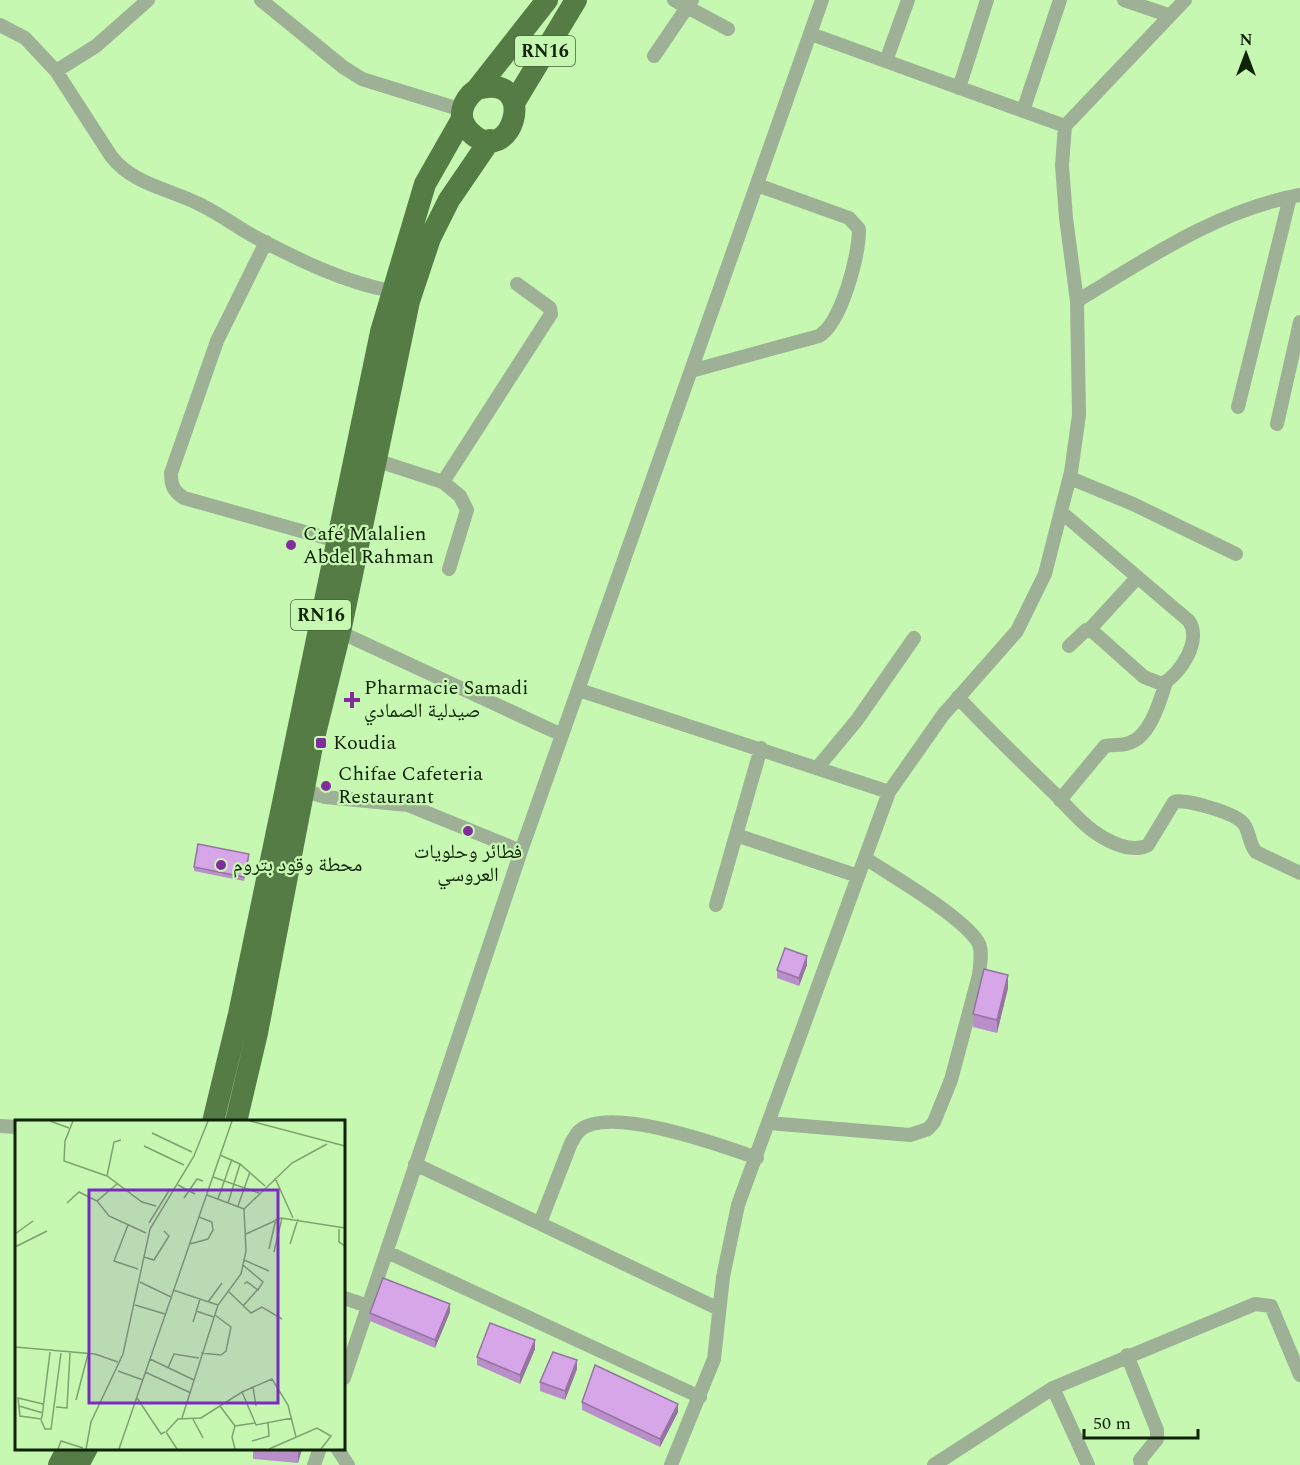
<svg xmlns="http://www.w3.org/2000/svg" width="1300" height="1465" viewBox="0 0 1300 1465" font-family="Spectral,'Noto Naskh Arabic',serif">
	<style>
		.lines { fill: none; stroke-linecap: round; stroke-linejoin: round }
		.minor { stroke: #9eb196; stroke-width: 14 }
		.trunk { stroke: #557c45; stroke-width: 22 }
		.wall { fill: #b88fc8 }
		.shaded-wall { fill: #9674a2 }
		.building { fill: #d6a6e8; stroke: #9674a2; stroke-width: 1.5 }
		.poi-dot { fill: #822d9c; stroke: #c6f8b2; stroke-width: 2 }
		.labels { text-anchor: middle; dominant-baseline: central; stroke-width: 4.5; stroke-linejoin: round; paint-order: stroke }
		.shield { fill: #c6f8b2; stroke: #47623a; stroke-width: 1.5 }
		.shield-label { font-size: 18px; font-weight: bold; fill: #102207 }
		.poi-label { font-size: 20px; fill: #102207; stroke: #c6f8b2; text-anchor: start }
		.inset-road { fill: none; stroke: #7da26e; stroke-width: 1.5 }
		.view { fill: #7b2cbf; fill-opacity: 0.15; stroke: #7b2cbf; stroke-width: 3 }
		.inset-edge { fill: none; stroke: #102207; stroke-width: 3 }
	</style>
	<rect width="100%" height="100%" fill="#c6f8b2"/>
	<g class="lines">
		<!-- minor -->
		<path class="minor" d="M261,0L343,67L362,79L462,110
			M674,0L728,29
			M1124,0L1168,15
			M0,25L25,38L56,71L96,46L148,0
			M811,34L1065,126
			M654,56L692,0
			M886,61L908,0
			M56,71L111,156C134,186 172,189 203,206C221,215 237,227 255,237C297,259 345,283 392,291
			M959,88L987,0
			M1023,111L1060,0
			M266,242L217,341L171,473C171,485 173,491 184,498L337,541
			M1077,301C1148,258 1218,210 1300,195
			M691,371L819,336C842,322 859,255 859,229L849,218L757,185
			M1238,407L1290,197
			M1277,424L1300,322
			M375,460L443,482L551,314L550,308L517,284
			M1070,478L1133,504L1236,554
			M443,482L460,496L467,510L449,569
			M1061,512L1189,621C1202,640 1181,674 1162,684L1144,677L1090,629L1086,630L1069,646
			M1090,629L1136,579
			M340,632L562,735
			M579,690L889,792
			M958,697C988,730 1020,760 1053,792C1066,805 1078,820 1093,831C1107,841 1131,854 1148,845L1174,802C1185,798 1233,813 1242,822C1250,829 1248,843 1256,852L1300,873
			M818,767L857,720L914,638
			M303,790L325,797L408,805L521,851
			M1060,800L1105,746C1113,744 1122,746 1129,743C1150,737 1160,701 1166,682
			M736,835L858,876
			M716,905L761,748
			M769,1123L910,1135L928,1129L934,1122L951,1080L979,975C980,964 983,951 978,942C962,916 892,876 865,858
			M0,1126L16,1127
			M415,1164L719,1309
			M540,1223L571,1143C573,1140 576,1134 579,1131C608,1104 723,1146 757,1158
			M387,1252L700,1397
			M344,1298L368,1306
			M1127,1355L1157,1430V1439L1140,1460L1141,1465
			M344,1378L521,851L822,0
			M1053,1388L1088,1465
			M337,1448L348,1465
			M314,1465L320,1448
			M671,1465L714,1359L723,1277L738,1205L889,792L943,715L1017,631L1045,574L1071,472L1079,415L1077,301L1066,218L1062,165L1065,126L1185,0
			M934,1465L1053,1388L1255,1304L1271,1306L1300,1375"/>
		<!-- trunk -->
		<path class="trunk" d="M477,89C542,71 511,173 470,132C455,118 463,99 477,89L547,0
			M514,103L576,0
			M213,1122L239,1014L381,332L425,184L462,119
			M236,1122L257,1033L312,746L340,632L409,301L430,238L449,200L490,140
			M59,1465L68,1448
			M78,1465L87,1448"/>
	</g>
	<!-- wall -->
	<path class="wall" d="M249,858L244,881L194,871V867Z
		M807,965L799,986L777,978V970Z
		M1008,988L997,1033L973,1027V1014Z
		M450,1312L435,1348L370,1321V1313Z
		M535,1349L520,1384L477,1365V1357Z
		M577,1369L565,1400L540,1391V1382Z
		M582,1402L678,1412L660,1447L582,1410Z
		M253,1449H302L298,1463L253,1459Z"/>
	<!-- shaded-wall -->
	<path class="shaded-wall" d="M807,956V965L799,986V978Z
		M1008,975V988L997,1033V1020Z
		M450,1304V1312L435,1348V1340Z
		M535,1340V1349L520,1384V1375Z
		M577,1360V1369L565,1400V1391Z
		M678,1404V1412L660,1447V1439Z
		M299,1449H302L298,1463V1451Z"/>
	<!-- building -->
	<path class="building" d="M198,844L249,854L244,877L194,867Z
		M785,948L807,956L799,978L777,970Z
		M984,969L1008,975L997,1020L973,1014Z
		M383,1278L450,1304L435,1340L370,1313Z
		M490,1323L535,1340L520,1375L477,1357Z
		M553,1352L577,1360L565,1391L540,1382Z
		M595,1365L678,1404L660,1439L582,1402Z
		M273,1449H299L298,1451Z"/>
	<!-- markers -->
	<g class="poi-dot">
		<circle cx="291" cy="545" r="6"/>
		<path d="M349 691h6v6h6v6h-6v6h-6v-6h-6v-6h6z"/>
		<rect x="315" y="737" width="12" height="12" rx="3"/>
		<circle cx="326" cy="786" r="6"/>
		<circle cx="468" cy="831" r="6"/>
		<circle cx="221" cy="865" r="6"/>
	</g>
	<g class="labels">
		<!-- shield labels -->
		<g class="shield">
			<rect x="515" y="36" width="60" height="30" rx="4.5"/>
			<rect x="291" y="600" width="60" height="30" rx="4.5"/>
		</g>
		<g class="shield-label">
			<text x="545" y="51">RN16</text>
			<text x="321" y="615">RN16</text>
		</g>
		<!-- poi labels -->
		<g class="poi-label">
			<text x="303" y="534">Café Malalien<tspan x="303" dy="23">Abdel Rahman</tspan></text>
			<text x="364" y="688">Pharmacie Samadi<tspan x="364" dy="23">صيدلية الصمادي</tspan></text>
			<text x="333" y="743">Koudia</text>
			<text x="338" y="774">Chifae Cafeteria<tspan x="338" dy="23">Restaurant</tspan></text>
			<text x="468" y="852" text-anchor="middle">فطائر وحلويات<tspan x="468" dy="23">العروسي</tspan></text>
			<text x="233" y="865">محطة وقود بتروم</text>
		</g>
	</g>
	<!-- overview -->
	<g transform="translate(15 1120)">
		<rect width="330" height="330" fill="#c6f8b2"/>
		<path class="inset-road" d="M35,1L54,8M58,1L50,21L49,41L92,56L127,82L141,86M235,1L330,26M137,13L177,32M129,26L169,45M205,35L225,44L250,66M92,56L99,22L106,20M198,57L244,73M260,58L278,98M163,65L180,74M192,75L229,89M169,78L182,59L188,61M203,79L217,39M82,81L94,96L131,113M52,83L64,72L82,81L103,63M213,83L225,44M223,86L235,52M134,103L155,69M113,105L99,141L123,149M324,109V122L330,126M0,114L18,101M231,114L266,98L330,108M175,124L193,119L198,110L197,102L184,97M275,124L283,99M0,127L32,111M254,129L261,99M259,132L267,98M129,137L139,140L154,116L149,111M229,140L254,151M228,145L248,162L243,170L232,162L229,164M125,162L156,177M158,170L203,185M213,171L236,193L247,187L267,199M193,182L207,163M120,185L150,194M228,186L243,169M181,191L199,197M178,202L185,179M0,227L80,234L103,242M186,233L206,235L211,231L216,207L200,195M135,239L179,260M153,248L159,234L184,238M103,251L128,260M130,252L176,273M238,267L241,286M227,272L241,305L277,298M122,278L146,314L150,312M61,280L73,234M28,284L3,278L5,296L26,299L27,297L35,232M4,286L28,293M205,286L220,306L217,317L220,329M41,287L52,288L55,233M167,298L203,185L226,154L231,131L229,89L277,43L312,24M178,299L188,318M26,300L30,309H36L46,233M220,306L240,303M151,312L163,299L186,298L227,272L257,259L273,285L281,317M151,312L162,329M237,321L254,316L253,303M43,329L46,321L68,328M71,329L76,302L108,234L135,109L179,36L193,1M104,329L217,1M254,329L302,308L316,316L306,329"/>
		<path class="view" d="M74,70H263V283H74Z"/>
		<rect width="330" height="330" class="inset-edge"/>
	</g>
	<!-- north arrow -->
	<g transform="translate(1246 54)" stroke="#c6f8b2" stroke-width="4.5" paint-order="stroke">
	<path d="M0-4.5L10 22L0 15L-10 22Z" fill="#102207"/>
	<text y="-9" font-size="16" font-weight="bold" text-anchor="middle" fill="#102207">N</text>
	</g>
	<!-- scale -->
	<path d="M1084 1429v9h114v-9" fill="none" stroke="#102207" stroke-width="3"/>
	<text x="1093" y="1429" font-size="18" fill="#102207" stroke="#c6f8b2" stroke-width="4.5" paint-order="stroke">50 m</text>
</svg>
